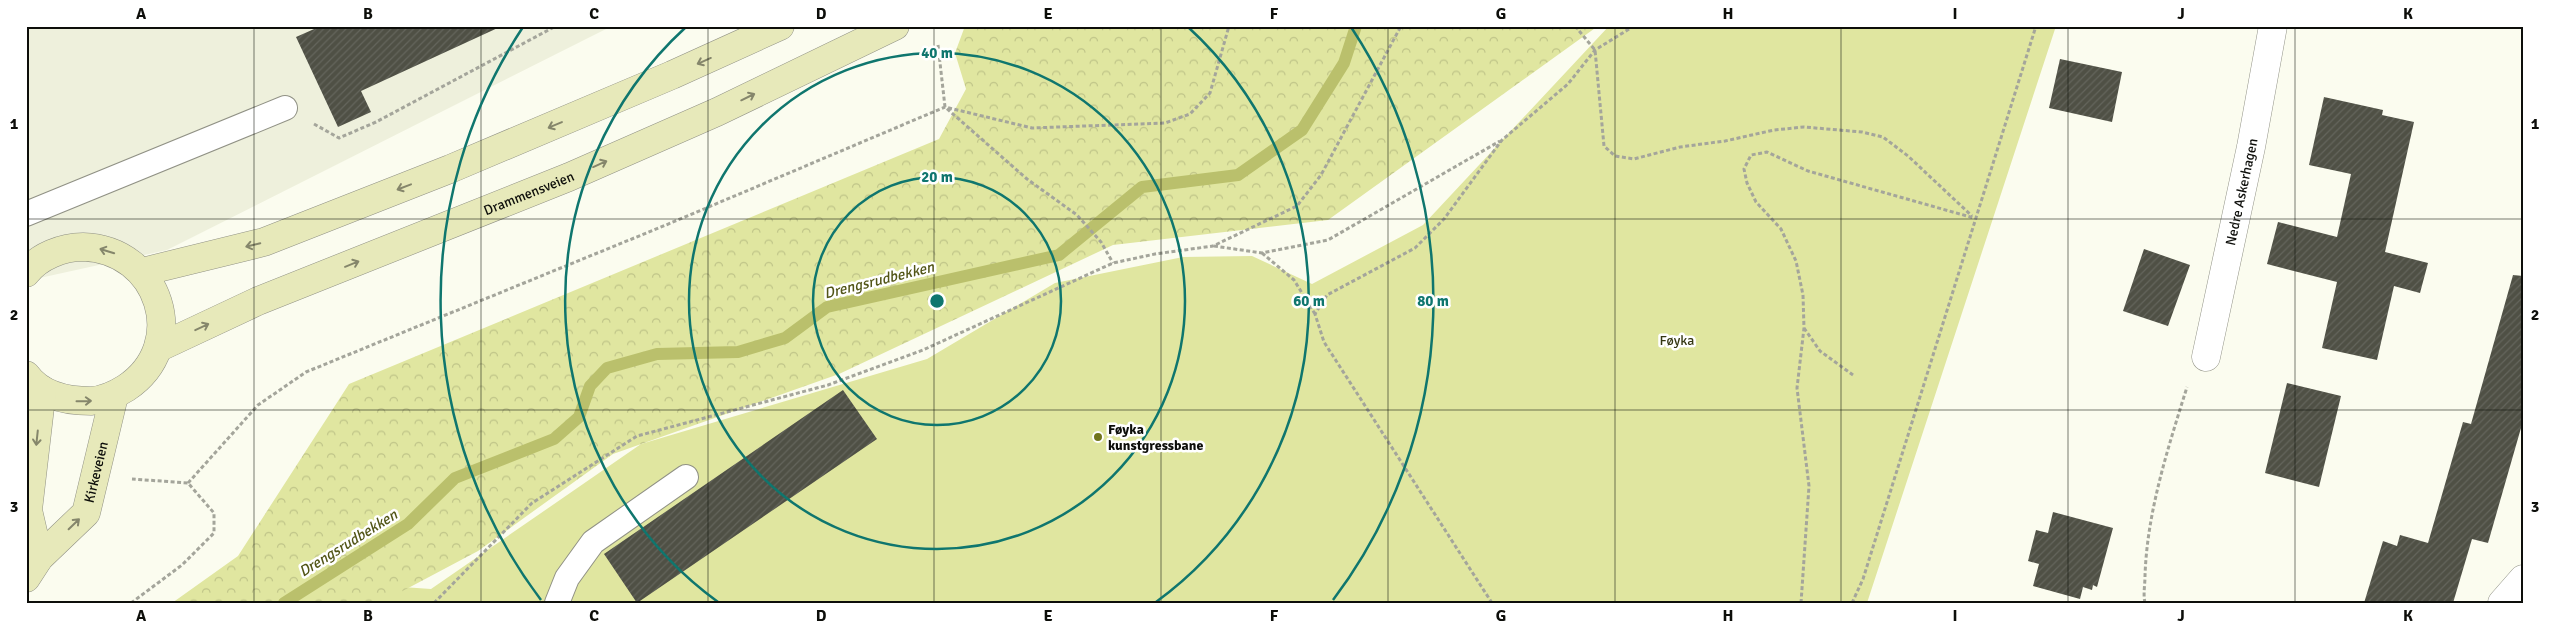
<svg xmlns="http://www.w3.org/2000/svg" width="2549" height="629" viewBox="0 0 2549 629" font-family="Signika,sans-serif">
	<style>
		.built { fill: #eef0dc }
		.green { fill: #e0e6a0 }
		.forest { fill: url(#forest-crowns) }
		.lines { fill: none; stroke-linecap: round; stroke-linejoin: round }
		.stream { stroke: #bac06c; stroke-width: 12 }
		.building { fill: url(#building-hatch) }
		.service-casing { stroke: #909185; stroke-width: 26 }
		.minor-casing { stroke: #909185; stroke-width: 29 }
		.secondary-casing { stroke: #909185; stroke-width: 29 }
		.path { stroke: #a4a59b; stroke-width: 3; stroke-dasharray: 4 2.5; stroke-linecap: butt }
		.service { stroke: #fff; stroke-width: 24 }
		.minor { stroke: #fff; stroke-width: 28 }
		.secondary { stroke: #e7e9ba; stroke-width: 28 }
		.oneway { stroke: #85866b }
		.grid { fill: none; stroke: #0d0e0a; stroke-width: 1; stroke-opacity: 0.55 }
		.ring { fill: none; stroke: #0f766e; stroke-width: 2.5 }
		.poi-dot { fill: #71751c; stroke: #fff; stroke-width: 2 }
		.labels { text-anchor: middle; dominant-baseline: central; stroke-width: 5; stroke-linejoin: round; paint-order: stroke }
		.street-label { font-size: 14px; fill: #0d0e0a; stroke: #fff }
		.park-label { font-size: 14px; fill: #353712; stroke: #fff }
		.poi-label { font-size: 14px; font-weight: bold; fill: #0d0e0a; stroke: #fff; text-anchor: start }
		.water-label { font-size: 15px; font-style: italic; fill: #525517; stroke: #fff }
		.centre { fill: #0f766e; stroke: #fff; stroke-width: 2.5 }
		.ring-label { font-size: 15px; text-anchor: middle; font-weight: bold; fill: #0f766e; stroke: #fff; stroke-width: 5; stroke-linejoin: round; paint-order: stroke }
		.neatline { fill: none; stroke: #0d0e0a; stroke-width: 2 }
		.grid-label { font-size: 16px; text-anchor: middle; font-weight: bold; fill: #0d0e0a }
	</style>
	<defs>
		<pattern id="forest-crowns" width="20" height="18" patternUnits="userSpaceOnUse" patternTransform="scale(1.25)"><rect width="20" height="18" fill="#e0e6a0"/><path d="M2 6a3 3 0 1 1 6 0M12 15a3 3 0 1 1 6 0" fill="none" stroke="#bfc488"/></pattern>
		<pattern id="building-hatch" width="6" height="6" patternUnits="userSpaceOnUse" patternTransform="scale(1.25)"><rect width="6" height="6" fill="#4f5045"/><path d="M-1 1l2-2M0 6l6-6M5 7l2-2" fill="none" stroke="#64655c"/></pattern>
	</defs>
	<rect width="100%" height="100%" fill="#fbfcef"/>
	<!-- built -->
	<path class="built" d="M26,26H612L167,250L26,281Z"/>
	<!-- green -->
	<path class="green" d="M1609,26H2056L1867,603H345L374,585L431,589L641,444L927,359L1055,283L1183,257L1252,256L1312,284L1423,225Z"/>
	<!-- forest -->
	<path class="forest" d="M965,26H1598L1328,220L1113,245L839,374L613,454L478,551L380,603H172L238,556L349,384L939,139L966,89L955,53Z"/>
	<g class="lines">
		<!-- stream -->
		<path class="stream" d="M284,603L408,524L455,478L554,439L579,417L590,386L607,368L657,354L738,352L785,338L827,307L1059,255L1142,187L1238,175L1302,130L1344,63L1356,26"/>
	</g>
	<!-- building -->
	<path class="building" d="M321,26H502L361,91L371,112L338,127L296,37Z
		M2060,59L2122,72L2112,122L2049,108Z
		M2324,97L2383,110L2382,115L2414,122L2385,252L2428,263L2420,293L2394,286L2377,360L2322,348L2337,282L2267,264L2278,222L2337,237L2351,174L2309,165Z
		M2144,249L2190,265L2168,326L2123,311Z
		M2513,275L2523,276V421L2488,543L2472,539L2453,603H2364L2383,541L2397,546L2400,535L2428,543L2463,422L2471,424Z
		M2287,383L2341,396L2319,487L2265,473Z
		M843,390L877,439L637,603L604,554Z
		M2053,512L2113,528L2097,587L2093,585L2092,590L2083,587L2080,599L2033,586L2039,564L2028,561L2036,530L2048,533Z"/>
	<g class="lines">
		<!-- service casing -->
		<g class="service-casing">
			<path id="service" d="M26,214L285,108
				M557,603L567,578L593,542L686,477"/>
		</g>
		<!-- minor casing -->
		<g class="minor-casing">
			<g id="minor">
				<path id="s1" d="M2206,357L2251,147L2273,26"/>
				<path d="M2502,603L2523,579"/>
			</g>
		</g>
		<!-- secondary casing -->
		<g class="secondary-casing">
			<g id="secondary">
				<path d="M142,272L264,242L450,169L672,75L780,26"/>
				<path d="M26,273C39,256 63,247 83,247C160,249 191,345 126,388C115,395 104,400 91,401C67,401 41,396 26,375"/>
				<path id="s2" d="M158,348L258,301L569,177L717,112L895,26"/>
				<path d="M39,558L28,510L42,390"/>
				<path id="s3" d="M26,578L39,558L86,513L114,396"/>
			</g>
		</g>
		<!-- path -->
		<path class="path" d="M1575,26L1595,50L1604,146L1615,156L1634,159L1680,147L1725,141L1774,130L1804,127L1862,132L1883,137L1908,156L1972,216
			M938,45L945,107L1027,179L1077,215L1101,242L1113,263
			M314,124L339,138L376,122L556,26
			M1214,246L1262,253L1328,240L1500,141
			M1262,253L1294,280L1315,314
			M1804,328L1820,351L1853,375
			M188,483L258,405L306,372L666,225L945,107L1032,128L1165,123L1190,114L1210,93L1229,26
			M131,603L182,565L214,533V513L188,483L132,479
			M434,603L532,503L637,436L828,385L923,350L1113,263L1155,254L1213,246L1297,206L1321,175L1401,26
			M1492,603L1324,342L1315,314L1327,295L1415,248L1444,219L1502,140L1568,84L1595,50L1634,26
			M1801,603L1809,486L1797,388L1804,328L1803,295L1796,261L1781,229L1756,202L1747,183L1744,169L1751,155L1767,152L1808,171L1974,218
			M1852,603L1863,579L2036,26
			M2145,603C2143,594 2145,585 2145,576C2147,512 2168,448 2187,387"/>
		<!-- service -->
		<use href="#service" class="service"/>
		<!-- minor -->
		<use href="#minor" class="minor"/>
		<!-- secondary -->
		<use href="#secondary" class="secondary"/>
	</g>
	<!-- one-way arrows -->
	<defs><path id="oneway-shaft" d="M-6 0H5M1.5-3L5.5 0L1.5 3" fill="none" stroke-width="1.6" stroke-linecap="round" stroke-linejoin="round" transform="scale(1.25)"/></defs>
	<g class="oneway">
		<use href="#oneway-shaft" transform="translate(704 61) rotate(156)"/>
		<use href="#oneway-shaft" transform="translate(748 97) rotate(-26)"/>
		<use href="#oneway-shaft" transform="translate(555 125) rotate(157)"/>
		<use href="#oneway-shaft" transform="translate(600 164) rotate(-24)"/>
		<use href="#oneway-shaft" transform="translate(404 187) rotate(159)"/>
		<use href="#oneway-shaft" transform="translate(253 245) rotate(166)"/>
		<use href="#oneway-shaft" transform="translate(107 251) rotate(-163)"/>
		<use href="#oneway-shaft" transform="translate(352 264) rotate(-22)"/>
		<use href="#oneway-shaft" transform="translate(202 327) rotate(-25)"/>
		<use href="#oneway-shaft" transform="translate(84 401) rotate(-1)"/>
		<use href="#oneway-shaft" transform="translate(37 438) rotate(96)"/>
		<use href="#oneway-shaft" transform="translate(74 524) rotate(-44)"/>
	</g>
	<!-- grid -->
	<path class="grid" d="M254,26V603M481,26V603M708,26V603M934,26V603M1161,26V603M1388,26V603M1615,26V603M1841,26V603M2068,26V603M2295,26V603M26,219H2523M26,410H2523"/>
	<!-- distance rings -->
	<g class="ring">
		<circle cx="937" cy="301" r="124"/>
		<circle cx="937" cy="301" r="248"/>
		<path d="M718 602A372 372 0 0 1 686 27M1188 27A372 372 0 0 1 1156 602"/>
		<path d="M541 600A496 496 0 0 1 523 27M1351 27A496 496 0 0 1 1333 600"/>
	</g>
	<!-- markers -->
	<circle class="poi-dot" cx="1098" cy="437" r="5"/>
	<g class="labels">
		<!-- street labels -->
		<g class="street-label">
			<text stroke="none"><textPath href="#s1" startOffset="169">Nedre Askerhagen</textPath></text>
			<text stroke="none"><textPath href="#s2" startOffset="402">Drammensveien</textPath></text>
			<text stroke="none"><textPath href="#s3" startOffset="131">Kirkeveien</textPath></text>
		</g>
		<!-- park labels -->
		<g class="park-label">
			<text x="1677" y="340">Føyka</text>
		</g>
		<!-- poi labels -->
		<g class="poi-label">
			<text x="1108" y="429">Føyka<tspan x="1108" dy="16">kunstgressbane</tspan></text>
		</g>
		<!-- water labels -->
		<g class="water-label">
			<text transform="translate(879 280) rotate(-14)">Drengsrudbekken</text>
			<text transform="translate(348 543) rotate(-32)">Drengsrudbekken</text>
		</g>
	</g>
	<circle cx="937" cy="301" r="8" class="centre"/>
	<g class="ring-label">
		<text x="937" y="58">40 m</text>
		<text x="937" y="182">20 m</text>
		<text x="1309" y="306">60 m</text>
		<text x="1433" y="306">80 m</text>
	</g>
	<!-- border -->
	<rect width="2549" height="629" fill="none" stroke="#ffffff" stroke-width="55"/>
	<rect x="28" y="28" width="2494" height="574" class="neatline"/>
	<g class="grid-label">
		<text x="141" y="19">A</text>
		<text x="368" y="19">B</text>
		<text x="594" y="19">C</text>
		<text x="821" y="19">D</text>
		<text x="1048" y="19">E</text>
		<text x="1274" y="19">F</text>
		<text x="1501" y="19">G</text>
		<text x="1728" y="19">H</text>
		<text x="1955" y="19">I</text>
		<text x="2181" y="19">J</text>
		<text x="2408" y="19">K</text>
		<text x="14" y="129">1</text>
		<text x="2535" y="129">1</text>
		<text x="14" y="320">2</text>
		<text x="2535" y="320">2</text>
		<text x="14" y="512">3</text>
		<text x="2535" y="512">3</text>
		<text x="141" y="621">A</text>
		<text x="368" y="621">B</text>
		<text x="594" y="621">C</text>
		<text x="821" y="621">D</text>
		<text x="1048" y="621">E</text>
		<text x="1274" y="621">F</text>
		<text x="1501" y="621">G</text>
		<text x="1728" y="621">H</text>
		<text x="1955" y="621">I</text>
		<text x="2181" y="621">J</text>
		<text x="2408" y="621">K</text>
	</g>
</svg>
